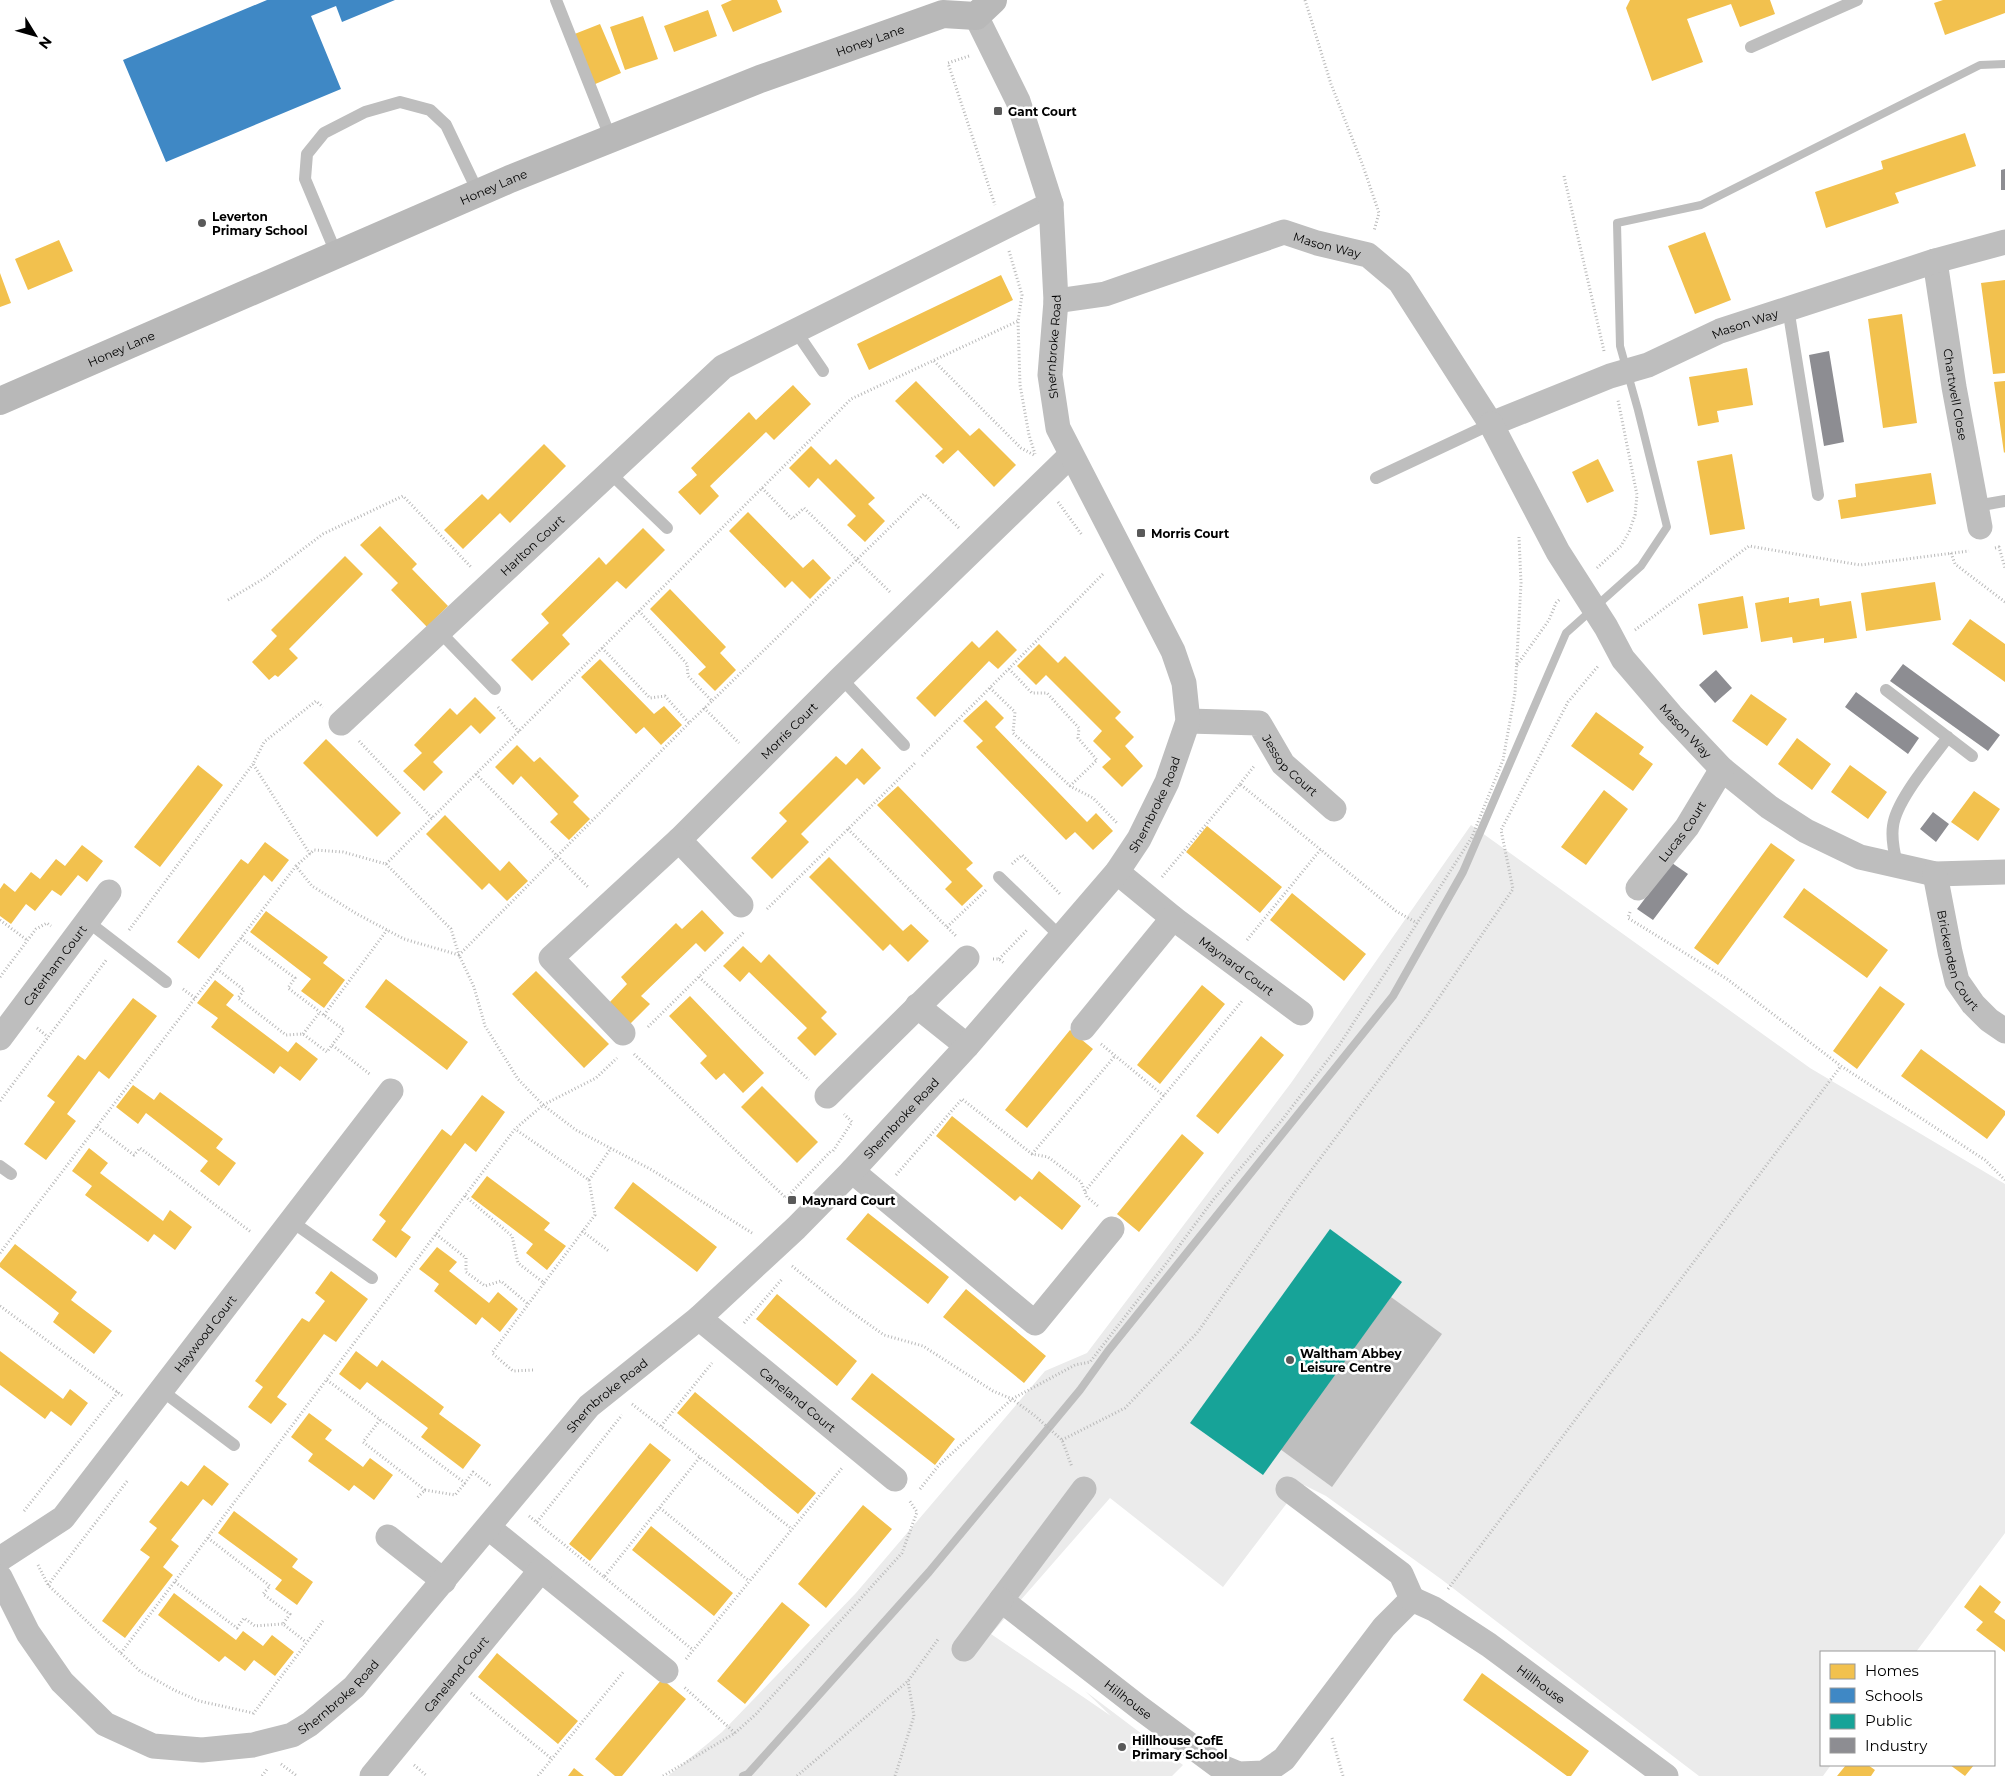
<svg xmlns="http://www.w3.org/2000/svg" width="2005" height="1776" viewBox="0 0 2005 1776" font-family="Montserrat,sans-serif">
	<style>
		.green { fill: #ebebeb }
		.water { fill: #bebebe }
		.homes { fill: #f2c14e }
		.schools { fill: #3f88c5 }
		.public { fill: #17a398 }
		.industry { fill: #8d8d92 }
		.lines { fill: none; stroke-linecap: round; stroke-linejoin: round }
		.stream { stroke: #bebebe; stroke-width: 8 }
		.path { stroke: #b9b9b9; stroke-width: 3; stroke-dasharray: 1 2.5; stroke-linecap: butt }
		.lane { stroke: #bebebe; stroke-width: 12 }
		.street { stroke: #bebebe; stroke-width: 25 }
		.secondary { stroke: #b8b8b8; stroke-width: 28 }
		.poi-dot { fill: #595959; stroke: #fff; stroke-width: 2 }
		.labels { text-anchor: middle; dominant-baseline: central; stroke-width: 5; stroke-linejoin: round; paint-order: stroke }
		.street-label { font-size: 12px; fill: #000; stroke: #fff }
		.poi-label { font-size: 12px; font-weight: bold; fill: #000; stroke: #fff; text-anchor: start }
	</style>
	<rect width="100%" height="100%" fill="#fff"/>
	<!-- green -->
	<path class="green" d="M1471,825L1810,1068L2005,1184V1533L1916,1652H1821V1765H1831L1823,1776H1699L1441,1579L1326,1496L1304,1485L1287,1503L1223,1587L1110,1498L991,1634L1111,1716L1085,1691L1183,1765L1172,1776H668L722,1732L856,1593L1045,1371L1087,1353L1291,1083Z"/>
	<!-- water -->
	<path class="water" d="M1391,1297L1442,1334L1332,1487L1280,1449Z"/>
	<!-- homes -->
	<path class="homes" d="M732,0H777L782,12L733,32L721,5Z
		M1630,0H1770L1775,14L1740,27L1731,4L1687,19L1703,62L1652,81L1626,8Z
		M1943,0H2005V13L1945,35L1934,3Z
		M708,10L717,36L674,52L664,26Z
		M643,16L658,59L625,70L610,27Z
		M600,24L621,73L593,85L572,35Z
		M1965,133L1976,166L1895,193L1899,203L1826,228L1815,192L1883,169L1881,161Z
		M1705,232L1731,300L1695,314L1668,246Z
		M59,240L73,271L28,290L15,259Z
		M0,273L11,303L0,307Z
		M1001,275L1013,300L869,370L857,344Z
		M2005,280V373L1993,374L1981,283Z
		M1902,314L1917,423L1883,428L1868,319Z
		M1747,368L1753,405L1717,411L1719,422L1698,426L1689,377Z
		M916,381L970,436L979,428L1016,465L994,487L958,450L943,464L935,456L943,449L895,401Z
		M2005,381V452L2004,453L1994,382Z
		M793,385L811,404L774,440L766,432L710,486L719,496L700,515L678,492L697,475L691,468L749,412L756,420Z
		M544,444L566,466L510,523L500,513L463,549L444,530L482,494L488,500Z
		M811,446L830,465L836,459L875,498L868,504L885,521L865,542L847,525L856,516L818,478L809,488L789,468Z
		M1732,454L1745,529L1710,535L1697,461Z
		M1598,459L1614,491L1587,503L1572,472Z
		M1931,473L1936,504L1841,519L1838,500L1856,497L1855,484Z
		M748,512L803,568L813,559L831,578L810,599L792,581L785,588L729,531Z
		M380,526L417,564L412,569L448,606L427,627L391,590L398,583L360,545Z
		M643,528L665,550L626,589L617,581L562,635L570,644L532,681L511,660L549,623L541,614L599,557L606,565Z
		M345,556L363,574L289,649L298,658L278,677L275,675L269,680L252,662L277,636L271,630Z
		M1935,582L1941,620L1866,631L1861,593Z
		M670,589L726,647L720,653L736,670L715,691L698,674L706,667L650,609Z
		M1743,596L1748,628L1703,635L1698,604Z
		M1789,597V603L1819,598L1820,606L1851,601L1857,638L1824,643V638L1793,643L1792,637L1761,642L1755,603Z
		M1970,619L2005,644V682L1952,644Z
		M997,630L1017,650L998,669L989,661L935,717L916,698L972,641L979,648Z
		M1039,644L1058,663L1065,656L1121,712L1115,718L1134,737L1125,746L1143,766L1122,787L1102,767L1111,759L1093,741L1102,731L1046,675L1036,685L1017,666Z
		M600,659L654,714L664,706L682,725L661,745L644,727L636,734L581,677Z
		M1751,694L1787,719L1767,746L1732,721Z
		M475,697L496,718L480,734L471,725L433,762L443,772L424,791L403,771L422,753L414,745L450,708L457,715Z
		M986,700L1004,718L995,727L1087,822L1096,813L1113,831L1093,850L1075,832L1066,840L976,747L983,741L963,721Z
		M1596,712L1644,747L1639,754L1653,764L1633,791L1571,746Z
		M1797,738L1831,764L1812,790L1778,764Z
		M326,739L401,813L377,837L303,763Z
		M517,745L534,762L540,757L579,796L573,802L590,819L569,840L550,822L558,814L521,776L513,785L495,767Z
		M862,748L881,768L864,785L857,778L801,834L809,842L772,879L751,858L787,821L779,813L836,756L846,765Z
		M198,765L223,785L160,867L134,847Z
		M1850,765L1887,792L1868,819L1831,792Z
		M898,786L973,863L966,869L983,886L962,906L945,889L952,882L877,805Z
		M1604,790L1628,809L1586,865L1561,847Z
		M1974,791L2000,809L1978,841L1951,822Z
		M445,815L500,871L509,861L528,881L507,901L489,883L482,890L426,834Z
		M1207,826L1282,887L1260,913L1186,852Z
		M265,842L289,860L272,882L264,875L199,959L177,942L241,859L248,864Z
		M1771,843L1795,860L1718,965L1694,948Z
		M82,845L103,861L87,882L78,875L61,896L52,890L35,911L26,904L11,924L0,916V889L4,883L15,892L31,872L40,879L56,859L65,866Z
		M829,857L903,931L911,924L929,941L908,962L890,944L883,951L809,877Z
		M1804,888L1888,950L1867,978L1783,917Z
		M1292,893L1366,954L1344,981L1270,920Z
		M702,910L724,933L705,952L696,943L641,996L650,1004L630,1024L609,1003L627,984L621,977L676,923L682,929Z
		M266,911L328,957L323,963L345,980L324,1008L301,991L311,979L250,932Z
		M743,946L761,963L769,954L827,1012L821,1018L837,1034L815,1056L797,1038L807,1028L749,972L740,982L723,966Z
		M536,971L609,1044L584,1068L512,994Z
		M386,979L468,1042L447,1070L365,1007Z
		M215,980L234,995L226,1005L288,1052L296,1042L318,1059L300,1081L280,1066L274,1074L211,1027L218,1018L197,1003Z
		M1202,985L1225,1004L1160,1084L1137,1065Z
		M1880,986L1905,1004L1857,1069L1833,1051Z
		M690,996L764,1073L743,1093L724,1073L716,1080L700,1063L707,1056L669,1016Z
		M133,998L157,1016L109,1079L99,1071L67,1114L76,1121L46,1160L24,1144L55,1102L47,1096L78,1055L85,1060Z
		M1070,1030L1093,1049L1027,1128L1005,1110Z
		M1261,1036L1284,1055L1218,1134L1196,1116Z
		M1921,1049L2005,1111V1115L1987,1139L1901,1076Z
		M133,1085L154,1100L160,1092L223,1139L216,1148L236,1163L219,1186L200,1171L208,1161L146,1113L138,1124L116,1107Z
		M762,1086L818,1142L797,1163L741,1107Z
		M482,1095L505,1112L476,1152L465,1143L401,1230L411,1237L396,1258L372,1240L386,1221L379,1215L442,1129L451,1136Z
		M952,1116L1032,1180L1039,1171L1081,1206L1062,1230L1020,1196L1015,1201L936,1136Z
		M1182,1134L1204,1153L1139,1232L1117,1214Z
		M89,1148L108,1163L100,1173L163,1221L170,1210L192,1227L175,1250L154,1234L148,1242L85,1195L92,1186L72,1171Z
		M487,1176L550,1223L544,1230L566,1246L547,1270L526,1253L533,1244L471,1197Z
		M633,1182L717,1247L697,1272L614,1208Z
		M868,1213L949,1277L928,1304L846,1239Z
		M15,1244L77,1292L71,1300L112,1331L94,1354L53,1322L59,1313L0,1267V1263Z
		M437,1247L457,1262L449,1271L489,1303L498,1292L518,1309L500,1332L482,1317L476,1325L434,1291L439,1284L419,1269Z
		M331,1271L368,1299L336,1342L324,1334L277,1397L287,1404L271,1424L248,1407L263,1387L255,1381L302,1318L309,1322L325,1301L315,1293Z
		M966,1289L1046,1356L1024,1383L943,1317Z
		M777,1294L857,1361L837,1386L756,1319Z
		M0,1351L63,1399L70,1389L88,1403L71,1426L51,1411L45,1419L0,1385Z
		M356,1351L377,1367L382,1360L444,1407L439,1414L481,1445L463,1469L421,1437L428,1428L367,1382L360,1390L339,1374Z
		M872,1373L955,1439L935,1465L851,1399Z
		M695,1392L816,1493L798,1514L677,1413Z
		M309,1413L332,1430L325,1439L363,1467L370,1458L393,1475L374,1500L354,1485L349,1491L308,1461L313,1454L291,1437Z
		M650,1443L671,1460L590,1561L569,1544Z
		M204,1465L229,1484L212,1506L203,1499L171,1540L179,1546L163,1567L173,1575L125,1638L102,1621L150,1557L140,1550L157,1528L149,1522L181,1481L188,1486Z
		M863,1505L892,1529L826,1608L798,1584Z
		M234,1511L298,1559L292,1567L313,1582L297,1605L275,1589L282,1580L218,1533Z
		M651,1526L733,1593L714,1616L632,1550Z
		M1980,1585L2001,1602L1994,1612L2005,1620V1652L1976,1630L1983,1622L1964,1607Z
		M174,1593L236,1640L243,1631L263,1646L272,1635L294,1652L275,1676L254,1660L245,1671L225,1656L219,1662L158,1615Z
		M782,1602L810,1625L745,1704L717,1681Z
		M497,1653L578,1721L558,1744L478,1677Z
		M1482,1673L1589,1751L1571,1776H1567L1463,1700Z
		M662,1679L686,1699L622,1776H615L595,1759Z
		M1846,1765H1868L1875,1770L1871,1776H1837Z
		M1950,1765H1974L1965,1776Z
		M574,1768L584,1776H568Z"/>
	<!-- schools -->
	<path class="schools" d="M267,0H395L342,22L336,6L311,16L341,89L166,162L123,60Z"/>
	<!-- public -->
	<path class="public" d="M1330,1229L1402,1282L1263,1475L1190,1423Z"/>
	<!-- industry -->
	<path class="industry" d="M2005,169V190H2001V170Z
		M1829,351L1844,442L1824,446L1809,355Z
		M1903,664L2000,735L1988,751L1890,681Z
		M1716,670L1732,688L1715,703L1699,685Z
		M1856,692L1919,738L1908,754L1845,707Z
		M1933,812L1949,824L1936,842L1920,829Z
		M1672,863L1688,874L1653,920L1637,909Z"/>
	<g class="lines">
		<!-- stream -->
		<path class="stream" d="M743,1776L748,1774L929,1572L1080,1390L1108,1351L1393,996L1463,872L1566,633L1641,566L1667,527L1638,410L1620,346L1617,223L1701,205L1980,65L2005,64"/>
		<!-- path -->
		<path class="path" d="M1305,0L1331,84L1363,166L1379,213L1374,231
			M969,56L948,63L995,205
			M1564,176L1604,351
			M1009,251L1022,295L1018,321L1020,385L1029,435L1035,454
			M934,361L1021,448L1034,455
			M762,488L792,519L804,508L891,593
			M1058,502L1082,535
			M1995,548L1999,547L2005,568
			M1951,553L1955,564L2005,602
			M1597,568L1621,546L1629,532L1635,515L1637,495L1618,400
			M228,600L263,579L323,534L403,496L471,567
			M639,611L687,664L688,676L712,701L924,494L960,529
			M1635,630L1749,546L1860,565L1969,551
			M602,648L650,698L665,696L689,723L712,701
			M1517,665L1549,620L1556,603L1560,599
			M1009,669L1032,693H1047L1079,728L1078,738L1097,760L1070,786
			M990,688L1015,712L1013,733L1070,786L1093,798L1118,824
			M498,707L519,732
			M704,708L739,743
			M359,741L432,818
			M922,756L1104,573
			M476,774L589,888
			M1240,784L1255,765
			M848,829L956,936
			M310,854L253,764L264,742L316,701L323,707
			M386,864L451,929L459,955L689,723
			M1012,864L1022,855L1061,895
			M1162,877L1240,784L1396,911L1417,923
			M767,909L916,762
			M1630,912L1628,918L1727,979L1841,1066L1985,1160L2005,1180
			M0,920L27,940
			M947,927L986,890
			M129,930L253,764
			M241,938L295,978L288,988L344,1030L332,1045
			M1247,940L1321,849
			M993,959H999L1004,963
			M999,959L1028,929
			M217,969L244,990L238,998L286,1035L303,1034L327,1052L332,1045L371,1075
			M0,977L36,929L47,923L51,926
			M699,977L809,1080
			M183,989L195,998
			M324,1015L387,930
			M648,1027L745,931
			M37,1028L48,1037
			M303,1034L320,1012
			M1101,1044L1164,1096
			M634,1054L786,1198
			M0,1101L107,959
			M97,1127L134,1155L140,1148L251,1232
			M833,1151L852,1122L844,1114
			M1032,1154L1115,1056
			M896,1175L962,1099L1032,1154L1048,1157L1081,1182L1087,1197L1099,1207
			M589,1180L611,1148
			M1085,1191L1242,1001
			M465,1196L512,1236L518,1263L544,1283L595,1215L589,1180L515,1129
			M786,1198L832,1150
			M582,1231L610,1252
			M752,1233L652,1170L576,1130L543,1105L518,1079L485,1026L474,987L459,955L404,939L357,914L312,886L296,866L314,850L343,852L386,864L851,399L1018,321
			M436,1234L466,1258V1272L485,1286L501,1281L528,1304
			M0,1253L296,866
			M792,1266L833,1299L884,1335L923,1346L993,1391L1012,1399L1034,1415L1062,1440L1072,1467
			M0,1306L124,1397
			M744,1323L783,1278
			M533,1370L513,1371L492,1353L544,1283
			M327,1380L465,1483L473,1472L491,1486
			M632,1404L792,1529
			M380,1420L363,1442L425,1490L417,1498
			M661,1426L712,1363
			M1062,1440L1125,1408L1197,1333L1295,1192L1423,1021L1513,889L1501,830L1568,702L1599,665
			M920,1489L939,1465L1012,1399L1075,1365L1090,1362L1168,1261L1213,1200L1282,1120L1340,1044L1472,837L1503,760L1515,693L1521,583L1519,537
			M425,1490L455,1495L465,1483
			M660,1508L749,1581
			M24,1511L118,1392
			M529,1516L604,1577L700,1457
			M537,1522L622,1415
			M208,1538L270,1586L263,1594L290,1614L283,1624L306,1642
			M38,1565L48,1585L140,1671L174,1690L199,1701L253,1713
			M604,1577L693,1650
			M175,1582L237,1628L244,1618L255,1626L283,1624
			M48,1585L128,1480
			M1448,1589L1841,1066
			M121,1653L515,1129L543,1105L596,1078L617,1058
			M686,1659L842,1468
			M471,1693L552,1759
			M253,1714L323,1621
			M735,1733L756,1714L902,1553L917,1512L909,1500
			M1332,1738L1343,1776
			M281,1764L297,1776
			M414,1765L427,1776
			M262,1776L268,1768
			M538,1776L624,1671
			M663,1776L735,1733L684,1687
			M797,1776L908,1681L939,1638
			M895,1776L914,1716L908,1681"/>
		<!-- lane -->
		<path class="lane" d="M556,0L611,139
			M1751,47L1857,0
			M336,253L305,179L307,154L324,133L365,112L400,102L430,110L446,125L478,192
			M1788,308L1818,495
			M795,330L823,371
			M610,473L667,528
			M1376,478L1491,424
			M1976,506L2005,501
			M439,631L495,689
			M841,678L904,745
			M1886,690L1972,756
			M1897,864C1894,852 1891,839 1893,826C1896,800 1932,759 1948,737
			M999,877L1061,937
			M87,921L166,982
			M0,1166L11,1174
			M291,1221L372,1278
			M161,1390L234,1445"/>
		<!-- street -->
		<g class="street">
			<path id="s1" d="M1935,261L1954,387L1980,527"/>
			<path id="s2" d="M1056,301L1105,294L1284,232L1317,243L1368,255L1400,282L1491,424L1610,376L1648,365L1720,331L1935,261L2005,242"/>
			<path id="s3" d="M1491,424L1558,552L1606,627L1623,659L1671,715L1722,769L1769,807L1806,831L1860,857L1935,874L2005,872"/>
			<path id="s4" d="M1188,721L1259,723L1283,764L1334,809"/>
			<path id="s5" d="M341,723L723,367L1051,204"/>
			<path id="s6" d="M1117,872L1173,918L1301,1013"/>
			<path id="s7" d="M1935,874L1950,952L1957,981L1973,1004L1989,1020L2005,1031"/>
			<path id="s8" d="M1638,888L1687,827L1722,769"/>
			<path id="s9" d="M741,905L679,840L841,678L1071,455"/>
			<path d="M917,1006L967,1046"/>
			<path d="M1083,1028L1173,918"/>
			<path d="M623,1033L551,958L679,840"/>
			<path id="s10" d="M0,1038L109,892"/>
			<path d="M827,1096L967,958"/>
			<path d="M852,1171L1035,1323L1112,1229"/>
			<path id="s11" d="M699,1318L895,1479"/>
			<path id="s12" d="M1084,1489L1001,1600L1140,1708L1217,1765L1239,1774L1264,1773L1284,1759L1384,1627L1412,1599L1434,1609L1489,1645L1666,1776"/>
			<path d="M1288,1489L1401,1574L1412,1599"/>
			<path d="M489,1528L666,1671"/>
			<path d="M388,1537L444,1581"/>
			<path id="s13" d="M0,1559L63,1518L391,1091"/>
			<path id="s14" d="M0,1577L28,1633L62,1682L105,1724L153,1746L202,1750L253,1745L292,1735L310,1724L354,1687L589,1406L699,1318L796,1228L852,1171L967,1046L1117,872L1139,839L1167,782L1188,721L1184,683L1173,651L1058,428L1050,375L1056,301L1051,204L1018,101L976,16"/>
			<path d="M964,1649L1001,1600"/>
			<path id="s15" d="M372,1776L541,1570"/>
		</g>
		<!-- secondary -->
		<path class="secondary" id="s16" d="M0,401L510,179L760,79L943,14L976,16L993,0"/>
	</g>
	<!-- markers -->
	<g class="poi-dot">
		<rect x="993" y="106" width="10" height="10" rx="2.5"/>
		<circle cx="202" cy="223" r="5"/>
		<rect x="1136" y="528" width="10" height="10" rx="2.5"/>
		<rect x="787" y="1195" width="10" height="10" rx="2.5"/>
		<circle cx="1290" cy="1360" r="5"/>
		<circle cx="1122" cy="1747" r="5"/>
	</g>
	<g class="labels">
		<!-- street labels -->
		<g class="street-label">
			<text stroke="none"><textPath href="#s16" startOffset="942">Honey Lane</textPath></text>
			<text stroke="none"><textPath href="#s16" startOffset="538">Honey Lane</textPath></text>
			<text stroke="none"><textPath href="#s2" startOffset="284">Mason Way</textPath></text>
			<text stroke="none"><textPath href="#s2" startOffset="810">Mason Way</textPath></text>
			<text stroke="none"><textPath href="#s16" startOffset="132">Honey Lane</textPath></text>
			<text stroke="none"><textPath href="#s14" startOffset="2146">Shernbroke Road</textPath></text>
			<text stroke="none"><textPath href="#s1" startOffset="135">Chartwell Close</textPath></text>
			<text stroke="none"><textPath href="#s5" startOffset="261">Harlton Court</textPath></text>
			<text stroke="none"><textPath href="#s9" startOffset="245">Morris Court</textPath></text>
			<text stroke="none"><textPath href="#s3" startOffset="365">Mason Way</textPath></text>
			<text stroke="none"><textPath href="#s4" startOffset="124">Jessop Court</textPath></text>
			<text stroke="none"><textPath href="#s14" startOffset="1651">Shernbroke Road</textPath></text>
			<text stroke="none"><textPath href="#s8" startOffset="72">Lucas Court</textPath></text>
			<text stroke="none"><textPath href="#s7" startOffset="90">Brickenden Court</textPath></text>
			<text stroke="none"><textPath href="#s10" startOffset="91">Caterham Court</textPath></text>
			<text stroke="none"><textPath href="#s6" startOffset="152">Maynard Court</textPath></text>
			<text stroke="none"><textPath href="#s14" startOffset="1246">Shernbroke Road</textPath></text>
			<text stroke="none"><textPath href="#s13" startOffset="308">Haywood Court</textPath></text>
			<text stroke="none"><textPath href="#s14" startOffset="841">Shernbroke Road</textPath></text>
			<text stroke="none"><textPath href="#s11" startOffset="128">Caneland Court</textPath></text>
			<text stroke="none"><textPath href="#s15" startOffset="132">Caneland Court</textPath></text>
			<text stroke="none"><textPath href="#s12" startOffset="844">Hillhouse</textPath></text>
			<text stroke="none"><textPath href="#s14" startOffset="436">Shernbroke Road</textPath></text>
			<text stroke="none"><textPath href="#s12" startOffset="300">Hillhouse</textPath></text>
		</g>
		<!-- poi labels -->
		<g class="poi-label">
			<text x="1008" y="111">Gant Court</text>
			<text x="212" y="216">Leverton<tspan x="212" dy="14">Primary School</tspan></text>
			<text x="1151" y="533">Morris Court</text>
			<text x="802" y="1200">Maynard Court</text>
			<text x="1300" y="1353">Waltham Abbey<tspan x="1300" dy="14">Leisure Centre</tspan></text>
			<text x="1132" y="1740">Hillhouse CofE<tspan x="1132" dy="14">Primary School</tspan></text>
		</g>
	</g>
	<!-- legend -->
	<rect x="1820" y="1651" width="175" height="115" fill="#ffffff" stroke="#999999"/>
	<rect x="1830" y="1664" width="25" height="15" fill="#f2c14e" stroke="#999999"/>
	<text x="1865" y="1676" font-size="15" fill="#000000">Homes</text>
	<rect x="1830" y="1688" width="25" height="15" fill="#3f88c5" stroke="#999999"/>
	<text x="1865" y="1701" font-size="15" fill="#000000">Schools</text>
	<rect x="1830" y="1714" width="25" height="15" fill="#17a398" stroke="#999999"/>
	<text x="1865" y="1726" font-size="15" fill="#000000">Public</text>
	<rect x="1830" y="1738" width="25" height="15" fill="#8d8d92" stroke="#999999"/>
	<text x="1865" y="1751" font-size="15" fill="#000000">Industry</text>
	<!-- north arrow -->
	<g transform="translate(35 35) rotate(127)" stroke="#ffffff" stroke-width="4" paint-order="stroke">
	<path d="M0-4L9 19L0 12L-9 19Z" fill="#000000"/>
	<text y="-8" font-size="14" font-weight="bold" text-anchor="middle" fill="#000000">N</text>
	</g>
</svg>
